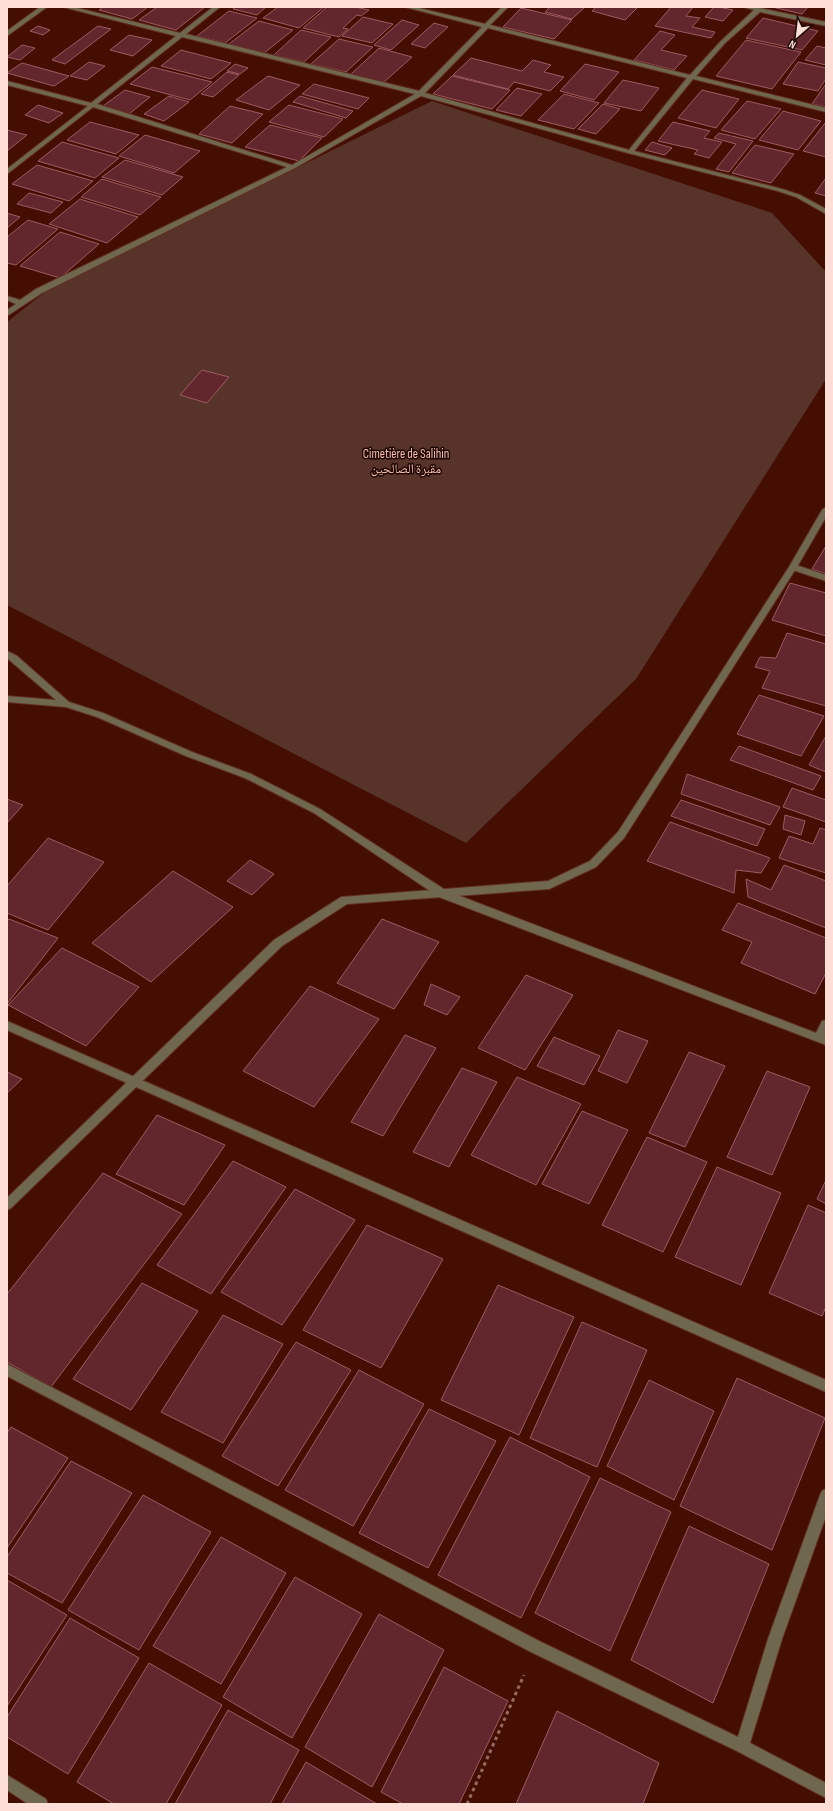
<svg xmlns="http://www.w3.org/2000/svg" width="833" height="1811" viewBox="0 0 833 1811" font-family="'Sofia Sans Condensed','Noto Naskh Arabic',sans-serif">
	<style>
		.green { fill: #57332a }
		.building { fill: #62262d; stroke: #9d5b61 }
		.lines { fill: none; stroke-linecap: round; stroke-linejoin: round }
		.minor-casing { stroke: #622f24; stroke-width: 2 }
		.tertiary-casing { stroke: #622f24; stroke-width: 2 }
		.path { stroke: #976b61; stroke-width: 3; stroke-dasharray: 3.5 3.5; stroke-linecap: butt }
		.minor { fill: #6f684e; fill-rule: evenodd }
		.tertiary { fill: #6f684e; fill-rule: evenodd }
		.labels { text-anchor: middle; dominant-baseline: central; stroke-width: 3; stroke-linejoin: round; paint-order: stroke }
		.park-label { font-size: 13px; fill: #f7bdae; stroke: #1d0602 }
	</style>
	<rect width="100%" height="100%" fill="#450e02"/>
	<!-- green -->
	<path class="green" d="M432,101L772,213L826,272V379L636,679L466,843L7,605V322L45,292Z"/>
	<!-- building -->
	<path class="building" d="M103,7H148L132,19L99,10Z
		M157,7H205L176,30L139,20Z
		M235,7H266L257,15L233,9Z
		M278,7H324L299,28L263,18Z
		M327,7H355L369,10L361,16L357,15L343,28L348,29L339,37L303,28Z
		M550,7H585L572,19L545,12Z
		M596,7H638L625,20L592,11Z
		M671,7H693L686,16L700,18L692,27L715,32L711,38L655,26Z
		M714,7H718L733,10L723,21L705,17Z
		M772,7H808L802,14Z
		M521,8L572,20L554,39L503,27Z
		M229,11L257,18L225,43L197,36Z
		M363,17L393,24L372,43L342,36Z
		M763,18L818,31L802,50L746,38Z
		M402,20L419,25L391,50L374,45Z
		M259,21L293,30L264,53L229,44Z
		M434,23L448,27L425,48L411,44Z
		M38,26L50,30L43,35L30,31Z
		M98,26L111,29L65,64L52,60Z
		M301,30L331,37L304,62L274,55Z
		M660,31L675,35L661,50L687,56L674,70L634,60Z
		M129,35L152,40L133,56L110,50Z
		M339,39L373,47L346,72L311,64Z
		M746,40L801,52L772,89L716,76Z
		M22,45L35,48L20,60L7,57Z
		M817,46L826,48V65L805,60Z
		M379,48L412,57L383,83L350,75Z
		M181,50L231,63L211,79L161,66Z
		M471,58L522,71L533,60L551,65L544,72L564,77L550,91L514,82L508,89L453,75Z
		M89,62L105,66L87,80L70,76Z
		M798,62L826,68V79L818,91L783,84Z
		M22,63L69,76L54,86L7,73Z
		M235,64L248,68L240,74L227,71Z
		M585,64L619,72L594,100L560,91Z
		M152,67L212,82L190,100L130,84Z
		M227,72L239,75L213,97L201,94Z
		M268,76L300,85L269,110L236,100Z
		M452,76L510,90L492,109L433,94Z
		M623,80L659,88L641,111L604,103Z
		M314,84L369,98L358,109L302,94Z
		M826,84V107L812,104Z
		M517,88L542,94L521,116L496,110Z
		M125,90L150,97L129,114L103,106Z
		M702,90L739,99L716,128L678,118Z
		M564,94L599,103L574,129L538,120Z
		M169,96L189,102L164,121L144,114Z
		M300,96L353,111L346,118L293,102Z
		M747,101L781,109L755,139L721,130Z
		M603,104L620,109L596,134L578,129Z
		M38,105L63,113L49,123L25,115Z
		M289,105L343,119L324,137L269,122Z
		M230,106L263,114L232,143L199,134Z
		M783,111L821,121L798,150L759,140Z
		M90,122L139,135L116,154L67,140Z
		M673,122L710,131L704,138L722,142L709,158L694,154L698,150L658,141Z
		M826,122V157L803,151Z
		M270,125L322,138L299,161L245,147Z
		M7,130L27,135L7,151Z
		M719,133L753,141L729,172L716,169L736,144L714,138Z
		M145,135L200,151L174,173L119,156Z
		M62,142L119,158L95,178L38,161Z
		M652,142L672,148L665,155L645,150Z
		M755,145L794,154L771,183L732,173Z
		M125,160L183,177L162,195L102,177Z
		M37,165L93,181L69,201L12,184Z
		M826,178V196L815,193Z
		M102,179L161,197L140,215L81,197Z
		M29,193L63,202L51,213L17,204Z
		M80,199L138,217L107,243L49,224Z
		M7,213L20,217L7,228Z
		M28,220L58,229L16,265L7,263V237Z
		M60,232L99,244L60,278L20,266Z
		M202,370L229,377L207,403L180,395Z
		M826,546V574L812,569Z
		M790,583L826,593V636L772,620Z
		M787,633L826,644V706L762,688L770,671L755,667L760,657L776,658Z
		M759,695L824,716L801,756L737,734Z
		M826,736V772L809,765Z
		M739,746L821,776L813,790L730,760Z
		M687,774L780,807L770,825L681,794Z
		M792,788L826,800V822L783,807Z
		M7,799L23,805L7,823Z
		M681,800L765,829L757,846L671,816Z
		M785,815L805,821L801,835L783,829Z
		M670,822L770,858L761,873L736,870L734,893L647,861Z
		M820,828L826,830V873L779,858L789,836L813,844Z
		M48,838L104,862L48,930L7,913V886Z
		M250,860L274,874L252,895L227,881Z
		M784,865L826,881V928L748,897L746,879L771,890Z
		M173,871L233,907L151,982L92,943Z
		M738,903L826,938V973L815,994L741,963L752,942L722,930Z
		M9,919L58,938L7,1004V921Z
		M382,919L439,942L394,1009L337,983Z
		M62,948L139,987L86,1046L8,1005Z
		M526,975L573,995L525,1070L478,1048Z
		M431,984L460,997L447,1015L424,1005Z
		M310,986L379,1019L314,1107L243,1071Z
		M618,1030L648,1041L627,1083L598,1071Z
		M405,1035L436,1048L383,1136L351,1122Z
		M554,1037L600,1056L584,1085L537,1066Z
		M689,1052L725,1066L685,1147L649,1133Z
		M462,1068L497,1082L449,1167L413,1152Z
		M767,1071L810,1087L772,1175L727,1157Z
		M7,1072L22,1079L7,1093Z
		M517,1077L581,1104L536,1185L471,1155Z
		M582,1111L628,1130L589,1204L542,1184Z
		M157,1115L225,1145L184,1205L116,1174Z
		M647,1137L707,1162L663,1252L602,1225Z
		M233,1161L286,1187L211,1294L157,1265Z
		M717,1167L781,1193L741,1285L675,1257Z
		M103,1173L182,1214L51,1387L7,1362V1294Z
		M826,1180V1204L817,1199Z
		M295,1189L355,1220L282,1325L221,1292Z
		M808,1205L826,1213V1307L822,1316L769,1293Z
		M367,1225L443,1259L381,1368L303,1330Z
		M142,1283L198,1311L131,1410L73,1379Z
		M498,1285L574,1317L519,1435L441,1400Z
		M223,1315L283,1344L223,1443L161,1412Z
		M582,1322L647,1350L597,1467L530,1438Z
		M296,1342L351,1370L278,1486L222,1456Z
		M359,1370L424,1404L353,1526L285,1490Z
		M737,1378L825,1418L772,1550L680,1506Z
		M649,1380L714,1411L674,1500L607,1466Z
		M429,1409L496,1441L428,1568L359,1533Z
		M11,1427L68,1458L7,1548V1433Z
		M510,1437L590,1477L521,1618L438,1575Z
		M71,1461L132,1493L62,1603L7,1573V1557Z
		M600,1478L671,1512L610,1651L535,1613Z
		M143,1495L211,1532L139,1650L68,1610Z
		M689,1526L769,1564L713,1703L631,1660Z
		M221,1537L286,1573L221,1684L153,1646Z
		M295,1577L362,1614L292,1738L223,1697Z
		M7,1580L67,1615L7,1706Z
		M379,1614L444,1650L372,1787L305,1747Z
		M70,1618L139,1658L68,1774L7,1737V1717Z
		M149,1663L222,1705L166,1804H114L77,1782Z
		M444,1667L508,1701L459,1804H403L381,1792Z
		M228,1710L299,1750L270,1804H175Z
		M557,1711L659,1763L643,1804H516Z
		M306,1762L377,1804H282Z"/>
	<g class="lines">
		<!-- minor casing -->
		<g class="minor-casing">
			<path id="minor" d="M40,7H47L7,36V31Z
				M63,7H73L180,33L213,7H220L186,34L419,91L482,27L405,7H415L485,24L502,7H508L490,25L690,75L721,41L754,10L743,7H755L826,22V26L760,12L725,43L696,76L826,108V112L693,79L634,151L782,189L800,195L826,209V214L796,197L778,191L628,153L421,96L295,168L42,293L7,316V310L16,304L7,300V296L20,300L36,289L287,167L93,107L7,174V169L88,106L7,85V81L91,103L176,36ZM488,28L687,78L629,150L425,93ZM182,37L415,94L292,165L97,104Z
				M793,564L826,575V581L790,569L789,567Z
				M7,651L17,656L69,702L103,713L192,752L251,774L320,809L447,891L816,1033L822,1021L826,1020V1045L439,897L314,813L245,778L186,756L97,717L66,707L7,702V696L56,700L7,658Z
				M7,1021L826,1380V1392L7,1030Z
				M7,1364L541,1642L738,1737L768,1639L820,1495L822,1491L826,1489V1516L782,1639L750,1743L826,1783V1798L737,1751L531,1652L7,1376Z
				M7,1775L46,1799L48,1804H28L7,1790Z"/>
		</g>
		<!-- tertiary casing -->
		<g class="tertiary-casing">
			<path id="tertiary" d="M826,507V517L797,567L624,838L596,867L549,889L347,904L282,946L11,1208L7,1210V1198L274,940L341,897L548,881L590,861L618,832L789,567L822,510Z"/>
		</g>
		<!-- path -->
		<path class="path" d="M467,1804L524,1675"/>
		<!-- minor -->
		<use href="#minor" class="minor"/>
		<!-- tertiary -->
		<use href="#tertiary" class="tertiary"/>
	</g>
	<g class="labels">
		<!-- park labels -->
		<g class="park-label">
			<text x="406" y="454">Cimetière de Salihin<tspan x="406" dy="15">مقبرة الصالحين</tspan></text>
		</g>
	</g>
	<!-- border -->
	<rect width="833" height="1811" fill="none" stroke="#fddfd7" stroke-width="16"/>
	<!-- north arrow -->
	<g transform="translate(797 36) rotate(208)" stroke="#1d0602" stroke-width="3" paint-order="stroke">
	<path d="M0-3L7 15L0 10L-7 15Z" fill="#fddfd7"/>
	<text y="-6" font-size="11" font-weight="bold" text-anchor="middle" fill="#fddfd7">N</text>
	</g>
</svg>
